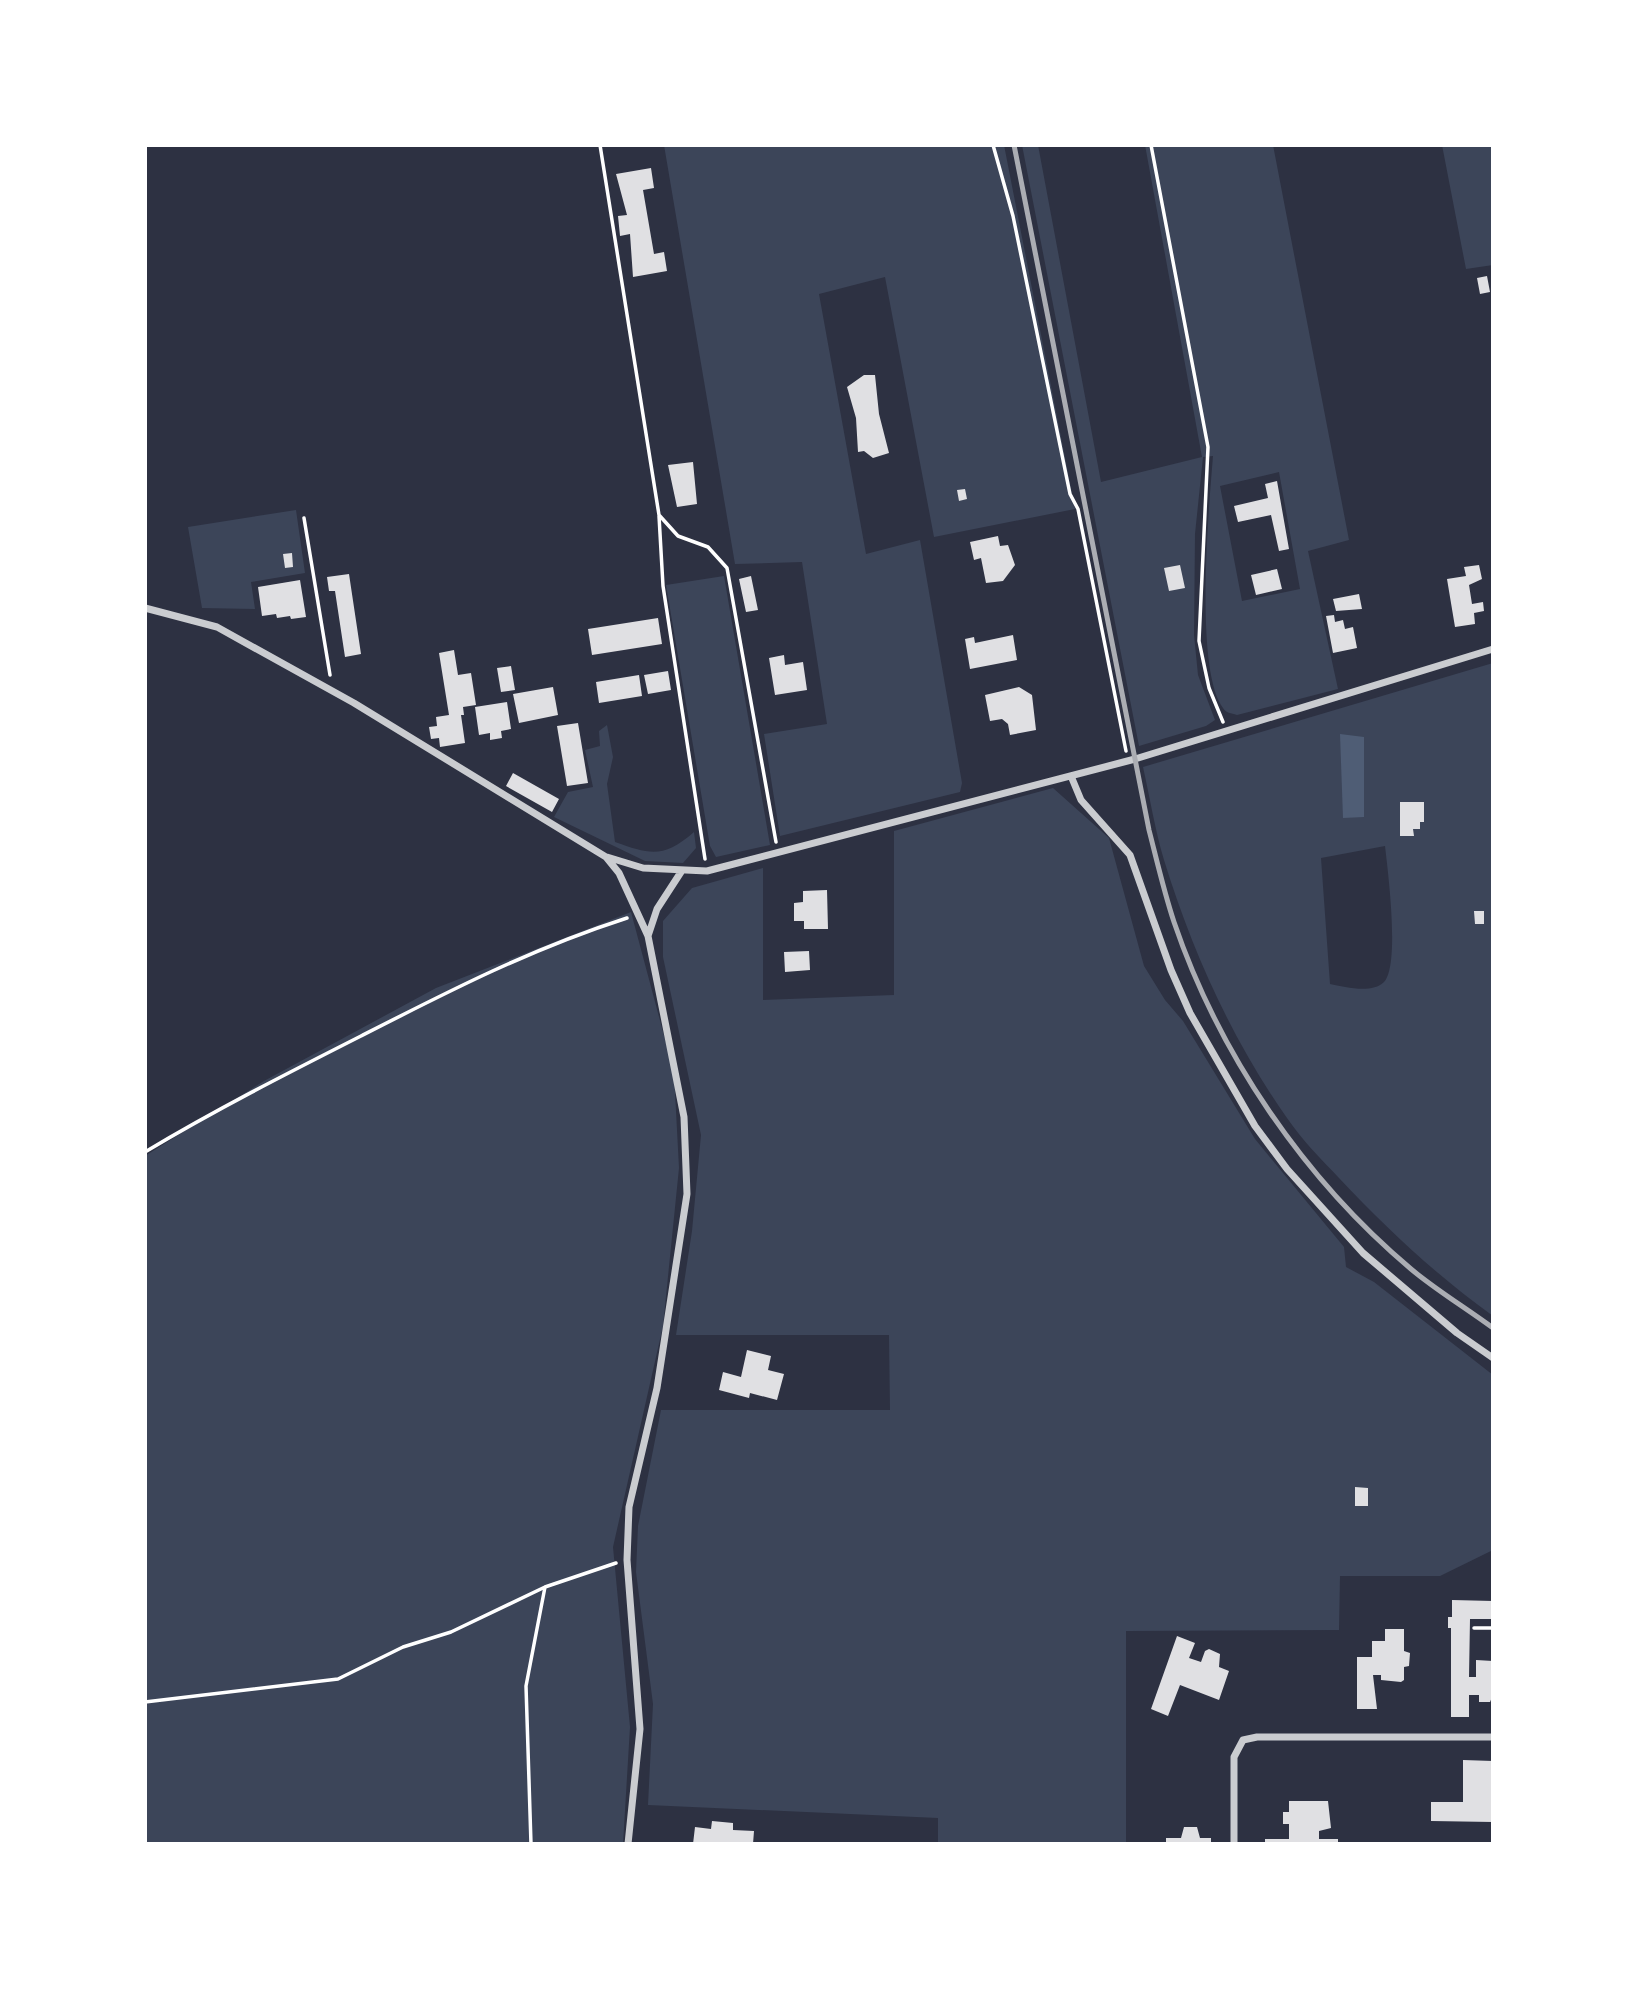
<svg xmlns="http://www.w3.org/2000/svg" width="1638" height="1989" viewBox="0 0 1638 1989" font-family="'Noto Sans',sans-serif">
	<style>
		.green { fill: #3c4559; fill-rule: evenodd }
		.water { fill: #4f5d75 }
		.building { fill: #e0e0e3 }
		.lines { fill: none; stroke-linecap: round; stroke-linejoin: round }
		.path { stroke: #fff; stroke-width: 3.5 }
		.minor { stroke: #caccd0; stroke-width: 7 }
		.rail { stroke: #abadb3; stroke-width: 5 }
	</style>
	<rect width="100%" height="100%" fill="#2d3142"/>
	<!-- green -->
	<path class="green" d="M664,145H1004L1075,509L934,537L885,277L819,294L866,554L920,540L962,783L960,792L780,836L764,734L827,724L802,562L735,564Z
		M1022,145H1038L1101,482L1202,457L1145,145H1273L1349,540L1308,551L1338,689L1237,715C1231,713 1226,713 1223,708C1194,670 1209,506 1213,456L1203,457L1195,534L1194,635L1198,675L1215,720L1206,726L1139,746ZM1279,472L1300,589L1242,601L1220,486Z
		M1442,145H1493V265L1466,269Z
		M296,510L305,573L251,582L255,609L202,608L188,527Z
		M724,576L770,845L716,857L710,846L666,585Z
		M1493,663V1316C1436,1275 1387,1229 1339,1178C1321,1159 1302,1140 1287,1118C1232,1040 1192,951 1164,860C1155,830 1150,798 1143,767ZM1385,846C1388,872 1400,965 1384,982C1372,994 1345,987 1330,984L1321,858Z
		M607,725L613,757L607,784L615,842C651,855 664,858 694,832L696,848L683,863L645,861L554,817L568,792L593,787L585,750L600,746L599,731Z
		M1053,788L1109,838L1144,966L1165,1000L1183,1021L1255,1139L1344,1247L1346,1267L1374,1282L1493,1375V1550L1440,1576H1340L1339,1630L1126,1631V1844H938V1818L648,1805L653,1704L636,1572L638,1526L661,1410H890L889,1335H676L692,1231L701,1135L663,957V921L692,888L763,868V1000L894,995V831Z
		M631,912L674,1073L679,1168L663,1326L613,1547L630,1727L623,1844H145V1156L264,1081L436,988Z"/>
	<!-- water -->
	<path class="water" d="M1340,734L1364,737V817L1343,818Z"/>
	<!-- building -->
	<path class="building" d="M651,168L654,188L643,190L654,254L664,252L667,271L633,277L630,234L620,236L618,216L627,215L616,174Z
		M1487,276L1490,292L1480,294L1477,278Z
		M864,375H875L879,414L889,453L873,458L864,451L858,452L856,418L847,387Z
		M693,462L697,504L677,507L668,465Z
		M1277,481L1289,549L1279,551L1271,515L1238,522L1234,506L1268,498L1265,484Z
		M965,489L967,499L959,501L957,490Z
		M998,536L1000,546L1008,545L1015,565L1003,581L986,583L981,558L974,560L970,542Z
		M292,553L293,567L285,568L283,554Z
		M1180,565L1185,588L1169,591L1164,568Z
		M1479,565L1482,579L1469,585L1472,604L1483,602L1484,611L1474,613L1475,624L1455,627L1447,579L1466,576L1464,567Z
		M1277,569L1282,589L1256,595L1251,575Z
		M349,574L361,654L345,657L335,591H329L327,577Z
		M751,576L758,610L746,612L739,579Z
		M300,580L306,617L291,619L290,616L277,618L276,614L262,616L258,587Z
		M1359,594L1362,609L1336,611L1333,599Z
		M1334,615L1335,622L1343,620L1345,629L1353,627L1357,648L1333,653L1326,616Z
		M658,618L662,644L592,655L588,629Z
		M1013,635L1017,660L970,669L965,639L974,637L975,643Z
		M454,650L458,675L471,673L476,705L463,707L464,715H461L465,743L440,747L439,738L431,739L429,727L437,726L436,717L449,715L439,653Z
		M784,655L785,665L803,662L807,690L775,695L769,658Z
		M511,666L515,690L501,692L497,668Z
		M668,671L671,690L648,694L644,675Z
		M639,675L642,696L599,703L596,682Z
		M553,687L558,715L519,723L513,694Z
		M1019,687L1032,695L1036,730L1010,735L1008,724L1002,719L990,721L985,695Z
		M507,702L511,729L501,731L502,738L490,740V733L479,735L475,707Z
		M578,723L588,783L567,786L557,726Z
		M513,773L559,799L552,812L506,786Z
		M1400,802H1424V822H1420V829H1413L1414,836H1400Z
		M827,890L828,929H804V921H794V903L803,902V891Z
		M1474,911H1484V924H1475Z
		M809,951L810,970L785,972L784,952Z
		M747,1350L771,1356L768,1370L784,1374L777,1400L750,1393L749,1398L719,1390L723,1372L741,1377Z
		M1355,1487L1368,1488V1506H1355Z
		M1452,1600L1493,1601V1619H1470L1469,1677H1476V1660L1493,1661V1695L1490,1702H1479V1695H1469V1717H1451V1628H1448V1617H1452Z
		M1385,1629H1404V1651L1410,1653L1409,1666L1404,1667V1680L1401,1682L1381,1680V1675H1373L1377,1709H1357V1657H1372V1641H1385Z
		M1177,1636L1195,1643L1189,1658L1201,1662L1205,1651L1209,1649L1220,1654L1219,1667L1229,1671L1219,1700L1180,1685L1168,1716L1151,1709Z
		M1463,1760L1493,1761V1822L1431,1821V1802H1463Z
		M1289,1801H1328L1331,1828L1319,1831V1839H1338V1844H1265V1839H1289V1824H1283V1812H1289Z
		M712,1821L733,1823V1830L754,1831L753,1844H693L695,1827L711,1829Z
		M1184,1827H1197L1200,1838H1211V1844H1166V1838H1181Z"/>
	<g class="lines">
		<!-- path -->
		<path class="path" d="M600,145L659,515L678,536L708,547L727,568L776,842
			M993,145L1013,216L1070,494L1078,509L1126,751
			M1151,145L1208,447L1199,641L1209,688L1223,722
			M659,516L663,586L705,859
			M304,518L330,675
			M145,1152C215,1110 288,1073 361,1036C451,990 531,949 627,918
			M1474,1628H1493
			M145,1702L338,1679L403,1647L451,1632L545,1587
			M531,1844L526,1686L545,1587L616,1563"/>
		<!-- minor -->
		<path class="minor" d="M145,608L217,627L354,703L606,857L619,873L648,936L684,1117L687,1194L657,1388L629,1507L627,1560L640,1729L628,1844
			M1071,776L1081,800L1130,855L1171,970L1190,1013L1255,1126L1287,1169L1363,1253L1457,1333L1493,1358
			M607,857L643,868L707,871L1135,759L1493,649
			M648,936L657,909L681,872
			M1234,1844V1757L1243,1740L1257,1737H1493"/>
		<!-- rail -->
		<path class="rail" d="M1014,145L1149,830C1157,861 1164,892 1174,922C1219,1054 1304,1179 1411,1269C1436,1290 1466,1308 1493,1328"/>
	</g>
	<!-- border -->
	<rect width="1638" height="1989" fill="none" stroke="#ffffff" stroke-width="294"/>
</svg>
